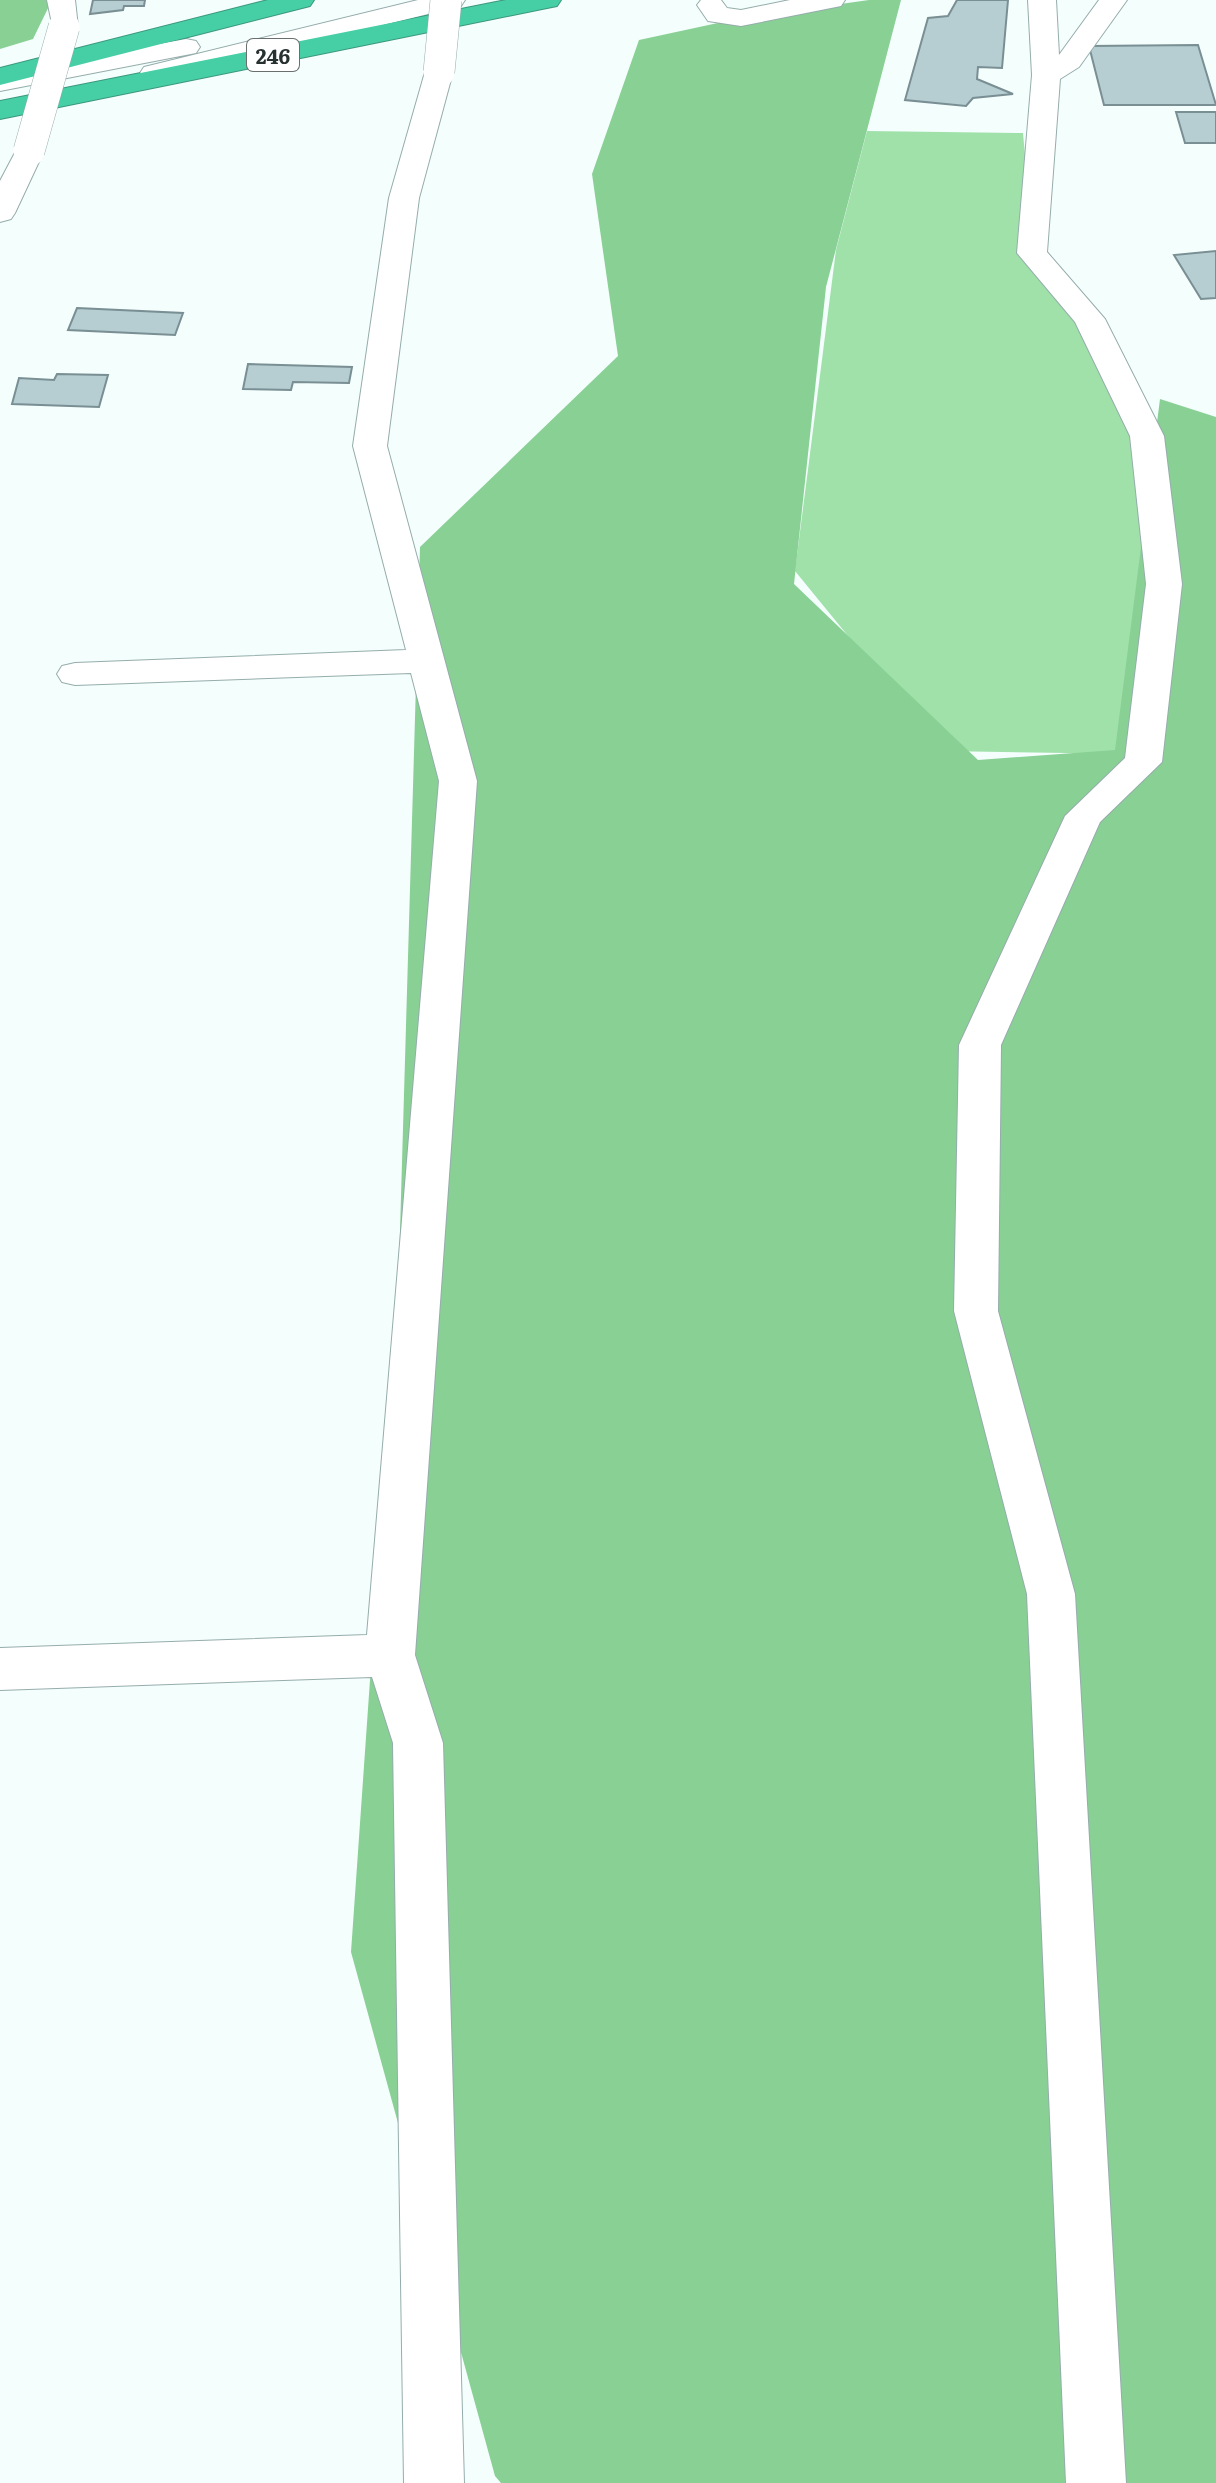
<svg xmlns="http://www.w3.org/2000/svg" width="1216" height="2483" viewBox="0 0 1216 2483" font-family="Literata,serif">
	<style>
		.green { fill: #a0e1aa }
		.forest { fill: #89d095 }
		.building { fill: #b6ced2; stroke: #798f93; stroke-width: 2 }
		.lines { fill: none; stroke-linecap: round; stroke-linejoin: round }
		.street-casing { stroke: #95adab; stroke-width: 2 }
		.secondary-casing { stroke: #95adab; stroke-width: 2 }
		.highway-casing { stroke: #3b977c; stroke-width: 2 }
		.street { fill: #fff; fill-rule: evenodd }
		.secondary { fill: #fff; fill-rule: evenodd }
		.highway { fill: #46cea5; fill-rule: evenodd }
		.street-bridge-casing { stroke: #95adab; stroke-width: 32; stroke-linecap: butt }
		.street-bridge { stroke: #fff; stroke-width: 31 }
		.labels { text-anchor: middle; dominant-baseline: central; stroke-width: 7; stroke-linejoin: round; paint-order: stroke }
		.shield { fill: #fff; stroke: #686f6e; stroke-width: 2 }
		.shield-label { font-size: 20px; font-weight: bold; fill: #273130 }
	</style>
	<rect width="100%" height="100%" fill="#f4fefd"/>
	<!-- green -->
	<path class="green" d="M867,131L1023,133L1033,244L1147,436L1133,754L942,751L795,571L836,250Z"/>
	<!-- forest -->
	<path class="forest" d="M0,0H52L33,39L0,49Z
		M869,0H901L826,287L794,584L978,760L1115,750L1160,399L1216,417V2483H501L495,2476L351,1952L399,1265L420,547L618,356L592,174L639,40L741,18Z"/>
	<!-- building -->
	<path class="building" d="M93,0H145L144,6H124L123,10L90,14Z
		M957,0H1008L1002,68L978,67L977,79L1013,94L973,98L966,106L905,100L928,18L948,16Z
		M1198,45L1216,105H1104L1089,46Z
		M1176,112H1216V143H1185Z
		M1216,251V298L1201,299L1174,255Z
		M77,308L183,313L175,335L68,330Z
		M248,364L352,367L349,383L293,382L291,390L243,389Z
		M57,374L108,375L99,407L12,404L19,378L54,380Z"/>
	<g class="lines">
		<!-- street casing -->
		<g class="street-casing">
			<path id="street" d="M47,0H75L78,27L74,33H54Z
				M701,0H721L727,8L741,10L790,0H845L841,6L741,26L708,21L697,5Z
				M1028,0H1056L1059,55L1099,0H1127L1079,67L1060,79L1047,252L1105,319L1164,436L1182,584L1162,762L1100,822L1001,1045L998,1311L1075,1594L1126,2483H1066L1027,1594L954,1311L959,1045L1065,816L1125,758L1146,584L1130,436L1075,322L1017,253L1032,75Z
				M439,64L449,66L453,72L419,198L387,446L477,781L415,1655L443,1743L464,2483H404L393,1743L372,1677L0,1690V1648L367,1635L439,781L411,673L75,685L62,682L57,674L62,666L75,663L406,650L353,446L389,198L425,72L429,66Z
				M29,142L39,145L44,151L15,213L11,219L0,222V181L19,145Z"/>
		</g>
		<!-- secondary casing -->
		<g class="secondary-casing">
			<path id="secondary" d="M418,0H465L461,6L154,81L144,79L140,73L144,67Z
				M186,39L196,41L200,47L196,53L0,91V73Z"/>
		</g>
		<!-- highway casing -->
		<g class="highway-casing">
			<path id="highway" d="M268,0H314L310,6L0,85V68Z
				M506,0H561L557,6L547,8L0,119V101Z"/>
		</g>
		<!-- street -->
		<use href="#street" class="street"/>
		<!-- secondary -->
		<use href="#secondary" class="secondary"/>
		<!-- highway -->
		<use href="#highway" class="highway"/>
		<!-- street-bridge casing -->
		<g class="street-bridge-casing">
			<path id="street-bridge" d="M439,72L446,0
				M29,151L64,27"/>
		</g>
		<!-- street-bridge -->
		<use href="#street-bridge" class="street-bridge"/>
	</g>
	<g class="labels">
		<!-- shield labels -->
		<rect class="shield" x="247" y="39" width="52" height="32" rx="6"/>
		<g class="shield-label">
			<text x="273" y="55">246</text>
		</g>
	</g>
</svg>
